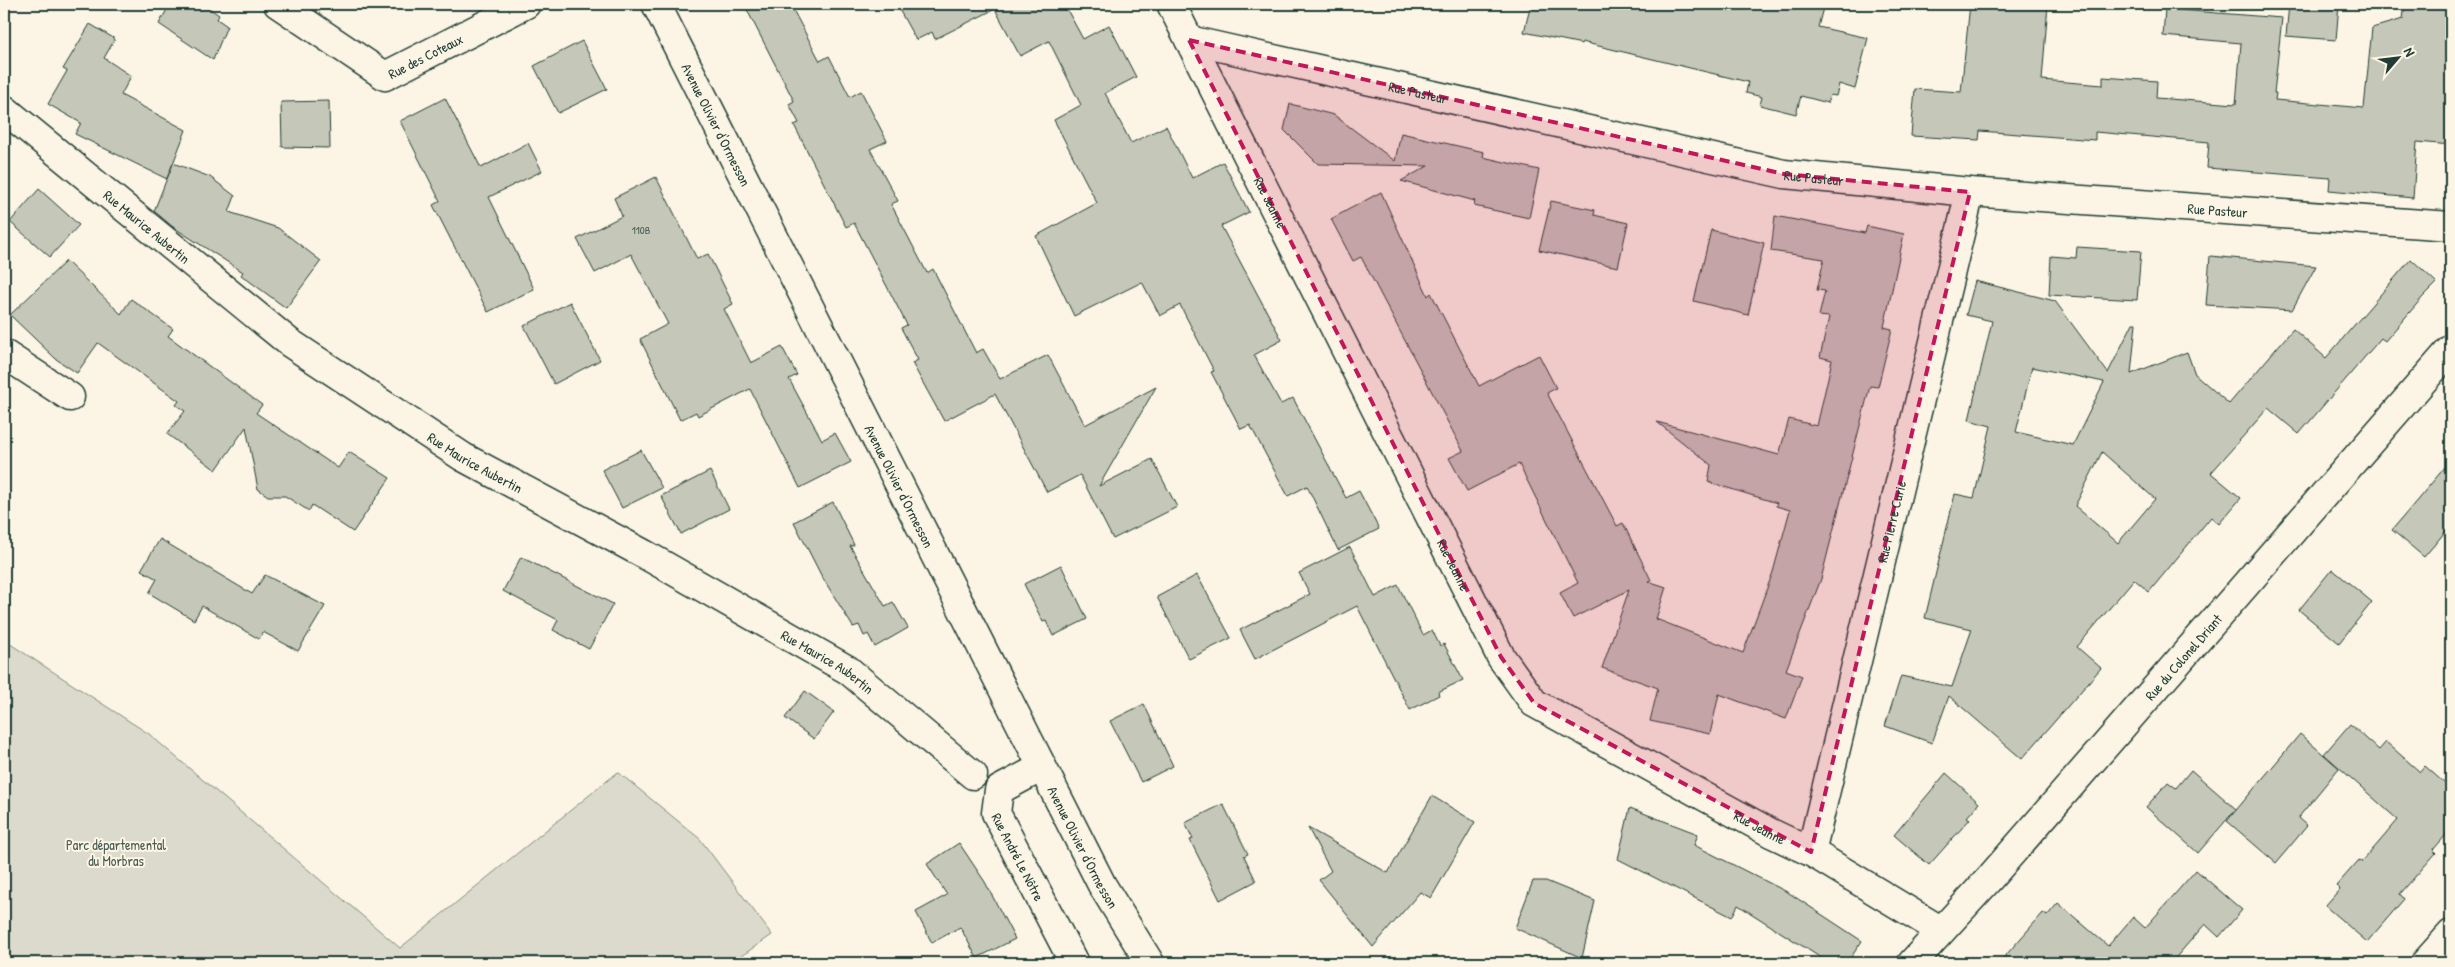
<svg xmlns="http://www.w3.org/2000/svg" width="2455" height="967" viewBox="0 0 2455 967" font-family="'Patrick Hand',sans-serif">
	<style>
		.green { fill: #dcdacc; stroke: #7e8c80 }
		.building { fill: #c5c7b9; stroke: #1f3d34; fill-rule: evenodd }
		.lines { fill: none; stroke-linecap: round; stroke-linejoin: round }
		.minor-casing { stroke: #1f3d34; stroke-width: 31 }
		.major-casing { stroke: #1f3d34; stroke-width: 31 }
		.minor { stroke: #fcf5e5; stroke-width: 28 }
		.major { stroke: #fcf5e5; stroke-width: 28 }
		.marked { fill: #c2185b; fill-opacity: 0.2; stroke: #c2185b; stroke-width: 4; stroke-dasharray: 10 6; stroke-linejoin: round }
		.labels { text-anchor: middle; dominant-baseline: central; stroke-width: 4; stroke-linejoin: round; paint-order: stroke }
		.number-label { font-size: 11px; fill: #486055 }
		.street-label { font-size: 14px; fill: #1f3d34; stroke: #fcf5e5 }
		.park-label { font-size: 14px; fill: #455c52; stroke: #fcf5e5 }
	</style>
	<rect width="100%" height="100%" fill="#fcf5e5"/>
	<filter id="ink" filterUnits="userSpaceOnUse"><feTurbulence type="fractalNoise" baseFrequency=".02" numOctaves="2"/><feDisplacementMap in="SourceGraphic" scale="10" xChannelSelector="R" yChannelSelector="G"/><feConvolveMatrix kernelMatrix="1 2 1 2 8 2 1 2 1" color-interpolation-filters="sRGB"/></filter>
	<g filter="url(#ink)">
		<!-- green -->
		<path class="green" d="M4,640L149,734L400,948L618,772L700,839L772,935L731,963H4Z"/>
		<!-- building -->
		<path class="building" d="M170,4H203L219,15L217,19L227,26L213,60L159,24Z
			M744,4H790L820,61L829,56L850,97L861,91L887,141L870,149L898,201L891,204L927,273L933,269L976,353L983,349L1000,379L1048,355L1085,425L1156,387L1099,486L1152,459L1177,507L1113,539L1080,475L1047,492L995,394L944,421L912,363L918,360L901,328L907,325L854,223L846,227L794,125L799,123L789,104L794,101Z
			M896,4H1064L1083,39L1109,25L1136,77L1105,93L1131,143L1166,126L1192,178L1223,162L1249,212L1221,226L1282,340L1254,355L1281,404L1293,398L1346,498L1359,491L1379,529L1338,550L1307,486L1288,496L1250,425L1241,429L1211,372L1214,371L1180,305L1160,316L1142,282L1074,316L1036,236L1097,203L1054,120L1081,105L1049,41L1020,56L995,9L935,39L932,32L916,40Z
			M1531,4H1824L1818,27L1868,38L1855,89L1839,84L1836,96L1830,95L1828,103L1801,96L1796,114L1760,105L1762,97L1746,93L1748,82L1582,42V44L1524,32Z
			M1970,4H2048L2042,80L2103,85V77L2157,81L2156,98L2236,104L2241,43L2163,36L2165,9L2282,18L2274,93H2276L2275,100L2364,108L2372,28L2403,19L2405,4H2451V145L2417,142L2413,198L2329,190L2330,178L2207,168L2209,142L2095,132V140L1980,131L1979,140L1911,136L1915,89L1961,92Z
			M2289,4H2339L2336,40L2286,36Z
			M90,24L115,39L104,58L131,76L121,95L186,130L167,179L75,134L81,123L48,104L67,71L63,69Z
			M582,41L607,89L558,113L534,66Z
			M445,98L481,168L528,143L542,171L489,197L534,289L488,312L433,205L440,201L400,121Z
			M329,101L330,148L282,147L281,102Z
			M1290,104L1334,115L1395,161L1401,133L1484,152L1483,157L1539,170L1529,218L1474,206L1475,201L1401,181L1428,166L1318,164L1284,130Z
			M173,163L210,177L235,196L229,212L278,228L321,261L286,308L241,275L243,272L173,227L154,211Z
			M656,177L697,259L708,254L733,304L724,309L751,363L782,347L797,375L789,379L822,440L835,433L851,462L800,488L750,389L698,416L696,412L680,420L640,339L668,324L631,254L595,273L577,239L622,216L614,198Z
			M39,189L79,225L50,257L10,222Z
			M1381,192L1428,296L1431,293L1479,386L1539,355L1556,388L1547,393L1617,526L1623,523L1651,580L1648,581L1666,587L1656,619L1743,653L1773,572L1790,510L1776,506L1777,503L1708,482L1711,465L1657,422L1779,455L1789,419L1817,426L1832,360L1820,357L1829,317L1819,316L1825,291L1817,290L1824,259L1771,251L1775,216L1865,233L1867,226L1904,234L1884,327L1892,329L1878,387L1870,386L1821,579L1786,670L1802,676L1786,719L1719,694L1710,734L1650,721L1658,688L1602,668L1629,590L1573,618L1560,593L1578,583L1519,464L1467,491L1449,458L1463,451L1361,257L1353,261L1331,219Z
			M1551,201L1595,210L1594,215L1628,223L1618,267L1539,250Z
			M1711,230L1764,243L1748,315L1694,301Z
			M2077,247L2141,251L2137,300L2049,295L2051,256L2076,258Z
			M2210,256L2316,266L2292,310L2206,305Z
			M2411,259L2437,283L2422,298L2385,341L2381,338L2299,434L2268,408L2211,473L2241,498L2219,524L2211,517L2149,592L2134,579L2077,647L2101,668L2022,759L1949,696L1932,743L1885,726L1901,676L1952,687L1972,629L1925,618L1955,494L1974,498L1991,426L1969,420L1992,321L1966,315L1975,281L2055,301L2108,373L2133,323H2136L2131,374L2187,352L2195,374L2229,404L2293,329L2326,358ZM2032,367L2104,382L2073,445L2016,432ZM2102,452L2155,499L2118,543L2075,506Z
			M66,261L121,314L131,299L173,329L168,336L262,405L256,413L338,468L349,452L390,478L353,532L312,505L309,511L285,496H268L258,489L246,427L216,470L167,434L185,411L176,405L179,401L98,343L77,373L56,359L10,315Z
			M570,302L600,360L554,384L524,326Z
			M641,450L662,488L622,508L602,470Z
			M2451,460V525L2424,557L2392,530Z
			M710,471L729,509L681,534L661,496Z
			M833,502L854,545L850,546L885,606L893,602L908,628L875,647L868,634L864,636L859,625L853,627L821,575L794,522Z
			M160,539L252,594L265,575L325,606L298,651L263,632L259,639L202,606L194,620L149,593L157,579L141,570Z
			M1350,547L1375,597L1398,585L1423,635L1432,630L1440,646L1444,644L1463,680L1438,692L1439,695L1410,710L1357,606L1255,659L1240,630L1310,594L1299,573Z
			M521,557L613,604L589,649L553,630L558,620L503,591Z
			M1061,565L1087,619L1053,636L1046,621L1043,622L1024,584Z
			M2332,569L2372,602L2339,643L2299,610Z
			M1197,575L1231,638L1189,659L1157,597Z
			M805,691L834,712L814,739L785,718Z
			M1144,704L1173,766L1141,782L1110,721Z
			M2350,724L2379,750L2386,742L2420,772L2425,766L2451,789V829L2433,850L2436,853L2400,894L2404,899L2367,942L2325,906L2340,889L2336,886L2359,860L2362,862L2398,820L2324,754Z
			M2300,734L2339,768L2298,818L2307,826L2276,863L2227,821Z
			M2191,770L2236,809L2198,853L2146,807L2168,782L2176,788Z
			M1946,773L1979,803L1967,817L1970,819L1929,865L1894,835Z
			M1432,796L1475,822L1431,898L1420,892L1373,947L1319,880L1331,871L1308,828L1388,873Z
			M1223,804L1248,854L1244,856L1256,881L1220,900L1190,840L1193,839L1185,823Z
			M1630,808L1698,834L1694,845L1789,893L1862,941L1847,963H1829L1738,905L1732,917L1618,859Z
			M959,843L985,882L1015,939L977,958L960,927L932,943L916,912L947,895L927,864Z
			M2196,870L2242,910L2219,937L2205,924L2171,963H1999L2043,913L2047,916L2058,903L2108,946L2133,917L2145,928Z
			M1533,881H1546L1595,901L1582,958L1515,928Z"/>
		<g class="lines">
			<!-- minor casing -->
			<g class="minor-casing">
				<g id="minor">
					<path id="s1" d="M278,4L385,76L526,4"/>
					<path id="s2" d="M1171,4L1501,657L1534,703L1771,833L1811,852L1940,930"/>
					<path id="s3" d="M1189,40L1784,174L1970,192L2451,226"/>
					<path id="s4" d="M4,109L290,343L463,457L644,554L848,670L973,775"/>
					<path d="M4,354L70,397"/>
					<path id="s5" d="M1042,767L999,790L996,813L1074,963"/>
					<path id="s6" d="M1811,852L1970,192"/>
					<path id="s7" d="M1912,963L1989,879L2451,349"/>
					<path d="M2425,963L2451,934"/>
				</g>
			</g>
			<!-- major casing -->
			<g class="major-casing">
				<g id="major">
					<path id="s8" d="M656,4L1102,885L1150,963"/>
				</g>
			</g>
			<!-- minor -->
			<use href="#minor" class="minor"/>
			<!-- major -->
			<use href="#major" class="major"/>
		</g>
	</g>
	<!-- marked area -->
	<path class="marked" d="M1189,40L1784,174L1970,192L1811,852L1534,703L1501,657Z"/>
	<g class="labels">
		<!-- number labels -->
		<g class="number-label">
			<text x="641" y="230">110B</text>
		</g>
		<!-- street labels -->
		<g class="street-label">
			<text stroke="none"><textPath href="#s1" startOffset="174">Rue des Coteaux</textPath></text>
			<text stroke="none"><textPath href="#s3" startOffset="235">Rue Pasteur</textPath></text>
			<text stroke="none"><textPath href="#s8" startOffset="135">Avenue Olivier d'Ormesson</textPath></text>
			<text stroke="none"><textPath href="#s3" startOffset="640">Rue Pasteur</textPath></text>
			<text stroke="none"><textPath href="#s2" startOffset="222">Rue Jeanne</textPath></text>
			<text stroke="none"><textPath href="#s3" startOffset="1045">Rue Pasteur</textPath></text>
			<text stroke="none"><textPath href="#s4" startOffset="185">Rue Maurice Aubertin</textPath></text>
			<text stroke="none"><textPath href="#s4" startOffset="590">Rue Maurice Aubertin</textPath></text>
			<text stroke="none"><textPath href="#s8" startOffset="540">Avenue Olivier d'Ormesson</textPath></text>
			<text stroke="none"><textPath href="#s6" startOffset="340">Rue Pierre Curie</textPath></text>
			<text stroke="none"><textPath href="#s2" startOffset="628">Rue Jeanne</textPath></text>
			<text stroke="none"><textPath href="#s7" startOffset="409">Rue du Colonel Driant</textPath></text>
			<text stroke="none"><textPath href="#s4" startOffset="995">Rue Maurice Aubertin</textPath></text>
			<text stroke="none"><textPath href="#s2" startOffset="1046">Rue Jeanne</textPath></text>
			<text stroke="none"><textPath href="#s8" startOffset="945">Avenue Olivier d'Ormesson</textPath></text>
			<text stroke="none"><textPath href="#s5" startOffset="121">Rue André Le Nôtre</textPath></text>
		</g>
		<!-- park labels -->
		<g class="park-label">
			<text x="116" y="844">Parc départemental<tspan x="116" dy="16">du Morbras</tspan></text>
		</g>
	</g>
	<!-- margin -->
	<rect width="2455" height="967" fill="none" stroke="#fcf5e5" stroke-width="20"/>
	<rect x="10" y="10" width="2435" height="947" fill="none" stroke="#1f3d34" stroke-width="2" filter="url(#ink)"/>
	<!-- north arrow -->
	<g transform="translate(2398 58) rotate(62)" stroke="#fcf5e5" stroke-width="4" paint-order="stroke">
	<path d="M0-4L9 19L0 12L-9 19Z" fill="#1f3d34"/>
	<text y="-8" font-size="14" font-weight="bold" text-anchor="middle" fill="#1f3d34">N</text>
	</g>
</svg>
